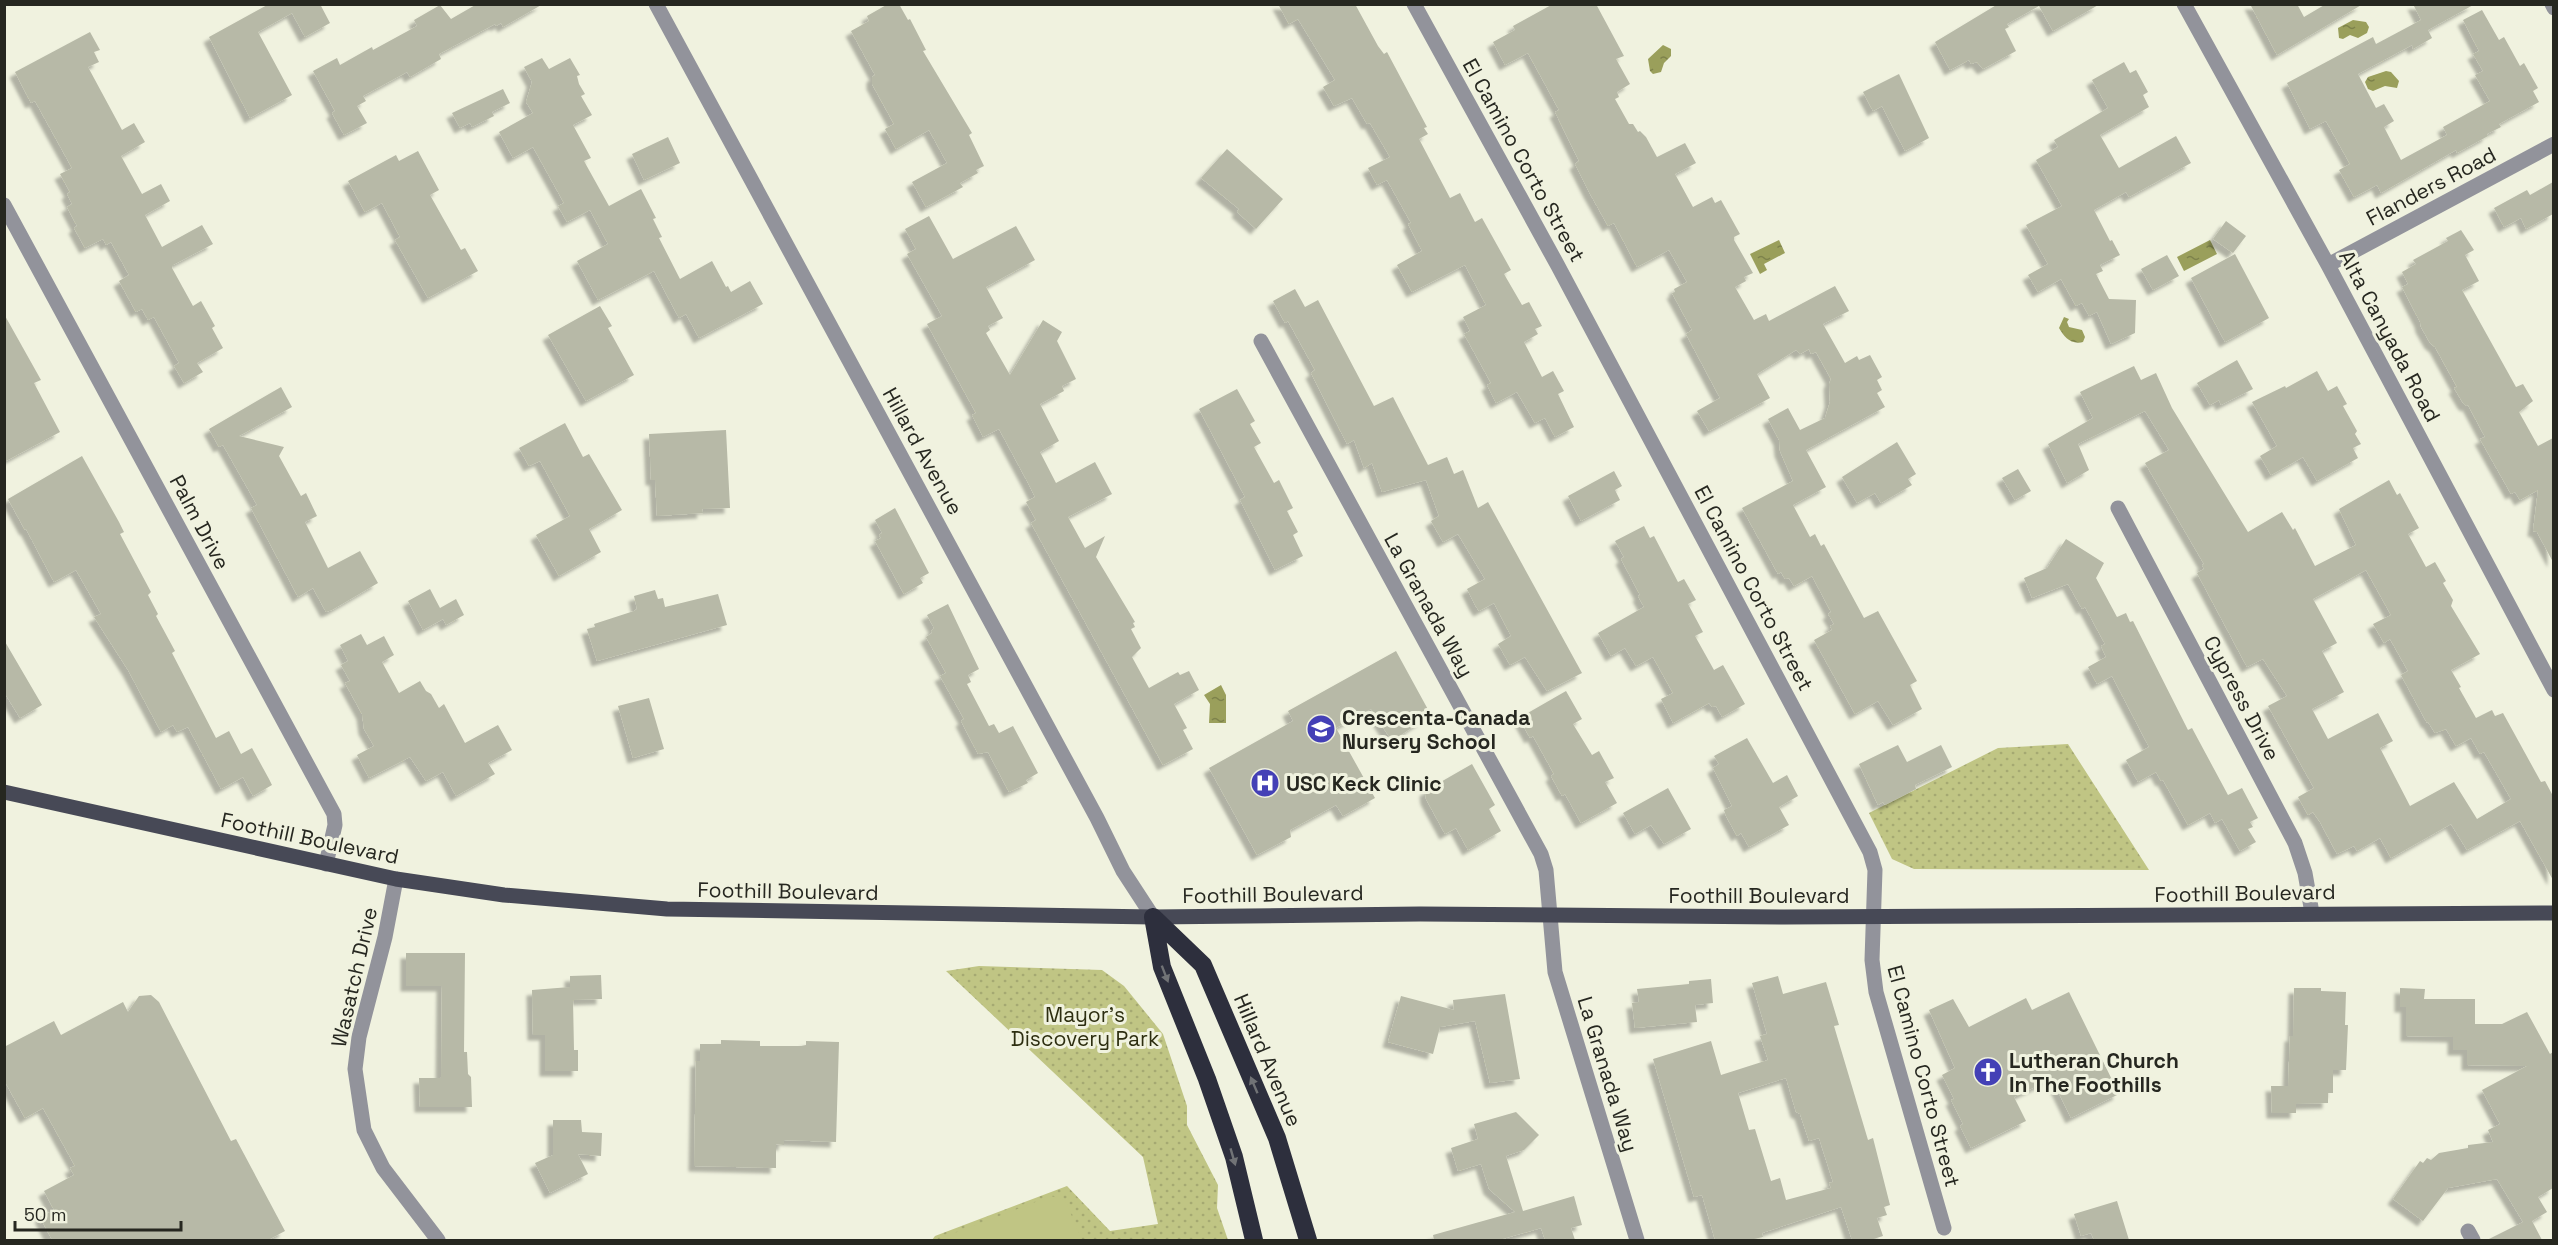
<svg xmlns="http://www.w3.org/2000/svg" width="2558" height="1245" viewBox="0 0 2558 1245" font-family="'Space Grotesk',sans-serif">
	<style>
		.green { fill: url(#green-dots) }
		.pitch { fill: #c0c584 }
		.water { fill: url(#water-ripples) }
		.building { fill: #b7b9a7; fill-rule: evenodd; filter: url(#shadow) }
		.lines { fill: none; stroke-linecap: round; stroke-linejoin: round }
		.minor { stroke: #92939b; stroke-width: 15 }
		.major { stroke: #474956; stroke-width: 15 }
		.highway { stroke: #2d2f3d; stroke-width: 18 }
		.oneway { fill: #717376 }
		.labels { text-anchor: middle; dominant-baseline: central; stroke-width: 6; stroke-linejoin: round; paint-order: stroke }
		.street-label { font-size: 21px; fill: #262720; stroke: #f0f2df }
		.poi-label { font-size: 21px; font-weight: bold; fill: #262720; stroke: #f0f2df; text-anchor: start }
		.park-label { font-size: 21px; fill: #2d2e10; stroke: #f0f2df }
	</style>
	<defs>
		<pattern id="green-dots" width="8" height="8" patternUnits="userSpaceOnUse" patternTransform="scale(1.5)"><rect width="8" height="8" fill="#c0c584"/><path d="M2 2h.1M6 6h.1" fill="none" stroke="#a5a972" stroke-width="1.8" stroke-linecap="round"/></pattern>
		<pattern id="water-ripples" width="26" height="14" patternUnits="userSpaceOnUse" patternTransform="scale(1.5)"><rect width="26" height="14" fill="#9a9f5b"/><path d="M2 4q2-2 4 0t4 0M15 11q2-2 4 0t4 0" fill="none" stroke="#7d824b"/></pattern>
		<filter id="shadow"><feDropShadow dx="-5.5" dy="5.5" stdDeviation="1.5" flood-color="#0004"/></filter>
	</defs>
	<rect width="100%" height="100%" fill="#f0f2df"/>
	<!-- green -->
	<path class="green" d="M2068,744L2149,870L1914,869L1892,859L1869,813L1998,748Z
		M979,966L1102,970L1124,986L1163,1034L1187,1106V1125L1218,1185L1217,1208L1228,1240H932L935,1236L1067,1186L1110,1231L1158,1224L1143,1157L946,971Z"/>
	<!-- pitch -->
	<path class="pitch" d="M1051,1196L1065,1200L1082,1240H936Z"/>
	<!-- water -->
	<path class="water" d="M2353,20L2366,22L2369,27L2367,33L2358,38L2350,35L2343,39L2339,38L2338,28Z
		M1663,45L1671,49V56L1664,63L1661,72L1653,74L1650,71L1648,59Z
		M2386,71L2391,72L2399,81L2397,88L2385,86L2373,91L2368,89L2365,82L2368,77Z
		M1779,240L1785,253L1764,264L1767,270L1760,274L1750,254Z
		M2210,240L2217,254L2184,271L2177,257Z
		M2064,317L2069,319L2067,322L2069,327L2082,330L2085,337L2083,342C2071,345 2064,337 2059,328Z
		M1221,685L1226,695V723H1209L1210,704L1204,695Z"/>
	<!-- building -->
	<path class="building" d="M269,4H320L330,23L305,37L292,13L258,32L292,95L250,118L209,37Z
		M477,4H543L503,27L501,23L496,26L495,24L439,54L441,59L410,77L407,72L363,96L366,101L357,106L367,123L344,135L332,113L335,111L313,71L337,58L340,65L372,47L373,50L417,26L414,20L440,5L451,19Z
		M888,4H899L908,20L910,19L926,50L923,51L972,133L969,135L984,166L976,170L978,173L960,183L963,187L926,207L912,182L947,163L929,130L896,149L885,129L894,124L872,84V77L875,75L851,31L869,21L867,16Z
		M1278,4H1355L1378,46L1384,54L1387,52L1427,127L1424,128L1428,134L1419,139L1450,198L1460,193L1475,222L1482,218L1511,270L1504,274L1522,305L1529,302L1542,326L1535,329L1538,334L1524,342L1542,377L1553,371L1564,391L1558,394L1574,427L1555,437L1545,418L1535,423L1517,392L1496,403L1487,385L1491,383L1464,334L1470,331L1463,317L1486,305L1465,265L1412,292L1397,265L1422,251L1408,224L1411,223L1387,180L1377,185L1368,168L1390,157L1370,123L1367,124L1352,98L1334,106L1323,87L1335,80L1298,19L1289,24Z
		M1553,4H1596L1624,56L1616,59L1630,84L1617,92L1619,97L1615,99L1629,124H1633L1638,132L1640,131L1646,137L1657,157L1685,143L1696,163L1675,174L1693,207L1712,197L1715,203L1721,200L1740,234L1734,237V240L1753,273L1744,277L1746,281L1735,287L1754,320L1766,314L1769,321L1835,286L1849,311L1823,324L1845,363L1857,356L1859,360L1870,355L1882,377L1877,380L1882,390L1877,393L1885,407L1806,450L1826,487L1793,505L1810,537L1815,534L1821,546L1824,544L1864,618L1878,611L1917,681L1910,685L1922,709L1893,725L1878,701L1855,714L1814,640L1832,630L1830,626L1834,624L1828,614L1831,612L1812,576L1794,586L1789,578L1785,579L1781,572L1778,574L1742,508L1793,481L1780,451L1779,440L1768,419L1788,408L1800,430L1825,418L1830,402L1829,384L1831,379L1816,352L1811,354L1809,349L1800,354L1796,350L1757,374L1770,398L1709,431L1697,411L1720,398L1686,334L1692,330L1672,293L1675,292L1674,289L1687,282L1669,250L1637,267L1614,223L1608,226L1589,192L1575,164L1579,161L1555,112L1559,110L1528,53L1505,65L1493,42L1515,30L1513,26Z
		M1998,4H2100L2053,31L2039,6L2007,24L2009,27L2005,29L2016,51L1983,69L1977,62L1971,64L1969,60L1950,70L1935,42Z
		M2250,4H2297L2304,17L2326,4H2363L2277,55Z
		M2413,4H2475L2428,30L2432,38L2413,49L2412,45L2358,74L2376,108L2384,104L2394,121L2384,127L2401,160L2447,135L2443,127L2490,101L2475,75L2483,71L2473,54L2479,51L2463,20L2482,10L2499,40L2504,37L2520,66L2524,63L2538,88L2533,91L2539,102L2499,124L2501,127L2487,134L2488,136L2457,153L2456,150L2381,193L2377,185L2354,197L2339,170L2350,164L2326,121L2310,129L2287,83L2373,37L2376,44L2421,20Z
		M90,32L100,50L94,52L99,62L88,67L122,130L134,123L145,142L121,156L142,194L161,184L170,201L145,215L162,247L202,225L213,244L173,265L172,268L193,306L201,301L215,326L212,328L223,348L197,363L203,372L184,383L174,366L179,363L154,317L148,320L142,309L136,312L119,281L129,275L111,242L106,245L103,239L85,248L74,228L77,226L67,207L72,204L67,194L70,192L60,174L72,168L35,101L31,103L15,72Z
		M542,58L549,69L570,58L580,75L577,76L579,84L585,94L581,96L592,115L573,125L591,158L584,161L609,206L641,189L656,218L653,219L662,237L659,238L680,279L712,261L726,287L728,286L731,292L750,281L763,304L699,338L686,314L679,318L654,271L598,300L577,261L608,244L590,210L567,222L558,206L564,203L533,147L513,158L499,132L533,113L526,102L532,82L524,67Z
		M2124,62L2130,73L2136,70L2148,92L2143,95L2149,107L2100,135L2119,168L2176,136L2191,163L2129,197L2126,192L2094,210L2110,241L2112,240L2120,255L2100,265L2103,271L2096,274L2109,299L2136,300L2135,333L2111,344L2097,312L2089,316L2082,303L2076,306L2061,279L2038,292L2028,275L2048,264L2026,225L2062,206L2036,160L2058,147L2054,140L2108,108L2092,80Z
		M1899,74L1929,138L1905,151L1882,106L1873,111L1863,92Z
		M503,89L510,103L492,112L494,116L472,127L470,123L460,128L452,113Z
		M668,137L680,163L644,180L632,154Z
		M1227,149L1283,199L1256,229L1237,212L1239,209L1201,178Z
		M418,151L439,190L430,195L461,250L465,248L478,271L428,298L395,240L400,237L382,203L365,212L348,181L396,155L399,161Z
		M2553,182V214L2526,229L2521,218L2504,227L2494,208L2527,190L2530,195Z
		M929,216L953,259L1016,226L1035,260L986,287L1003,318L988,326L990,330L986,333L1010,375L1043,320L1062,332L1057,341L1076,379L1062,386L1064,391L1040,404L1059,441L1040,452L1056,483L1095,462L1112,494L1068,517L1085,548L1105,536L1096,557L1135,622L1133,623L1135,627L1131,629L1141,648L1132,657L1149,688L1178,672L1180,675L1189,671L1199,690L1174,704L1187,728L1183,730L1193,749L1163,765L1031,523L1036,520L1026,502L1035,497L1027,481L999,429L983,437L972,415L976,413L927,324L942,316L907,254L916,249L905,229Z
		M2226,221L2246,236L2233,253L2213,239Z
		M2461,230L2474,250L2465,255L2479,281L2462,290L2516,387L2523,384L2533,401L2519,412L2538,446L2553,438V562L2537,532L2533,531L2538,490L2520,500L2515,492L2511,494L2480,439L2485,437L2468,405L2466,406L2463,403L2454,388L2457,387L2435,347L2430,343L2421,327L2420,322L2402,287L2408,284L2402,272L2416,264L2413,260L2448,241L2446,238Z
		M2235,254L2269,318L2225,342L2191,278Z
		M2167,255L2179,276L2153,290L2141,269Z
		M1295,289L1305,307L1318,300L1374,406L1393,397L1428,465L1447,457L1454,474L1463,470L1478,508L1488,502L1582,673L1547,691L1525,657L1510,665L1498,644L1511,636L1494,603L1479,611L1475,605L1467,589L1485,579L1458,534L1443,542L1431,521L1439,516L1426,480L1382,492L1372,463L1364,468L1354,440L1347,444L1311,373L1315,370L1288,321L1285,323L1273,301Z
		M600,306L612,326L608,328L634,375L586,401L548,335Z
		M4,314L41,380L34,383L60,432L4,462Z
		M2237,360L2253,389L2221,405L2219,400L2210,405L2197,383Z
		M2134,366L2141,380L2156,373L2172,408L2248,532L2282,512L2293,530L2295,528L2315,566L2356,545L2339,509L2389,480L2397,495L2400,493L2419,528L2408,534L2426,567L2435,562L2446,581L2443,583L2453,600L2451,606L2480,654L2451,670L2461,687L2459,688L2476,718L2492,710L2495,716L2503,713L2541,782L2545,781L2553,796V880L2520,821L2467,850L2451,824L2391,858L2380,838L2357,851L2354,846L2337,854L2320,822L2313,812L2308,815L2298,797L2314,788L2268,706L2287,696L2263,659L2247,667L2197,573L2204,569L2202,565L2204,564L2145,463L2169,450L2145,411L2078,444L2089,470L2067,483L2048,444L2093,418L2080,392ZM2366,570L2391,615L2373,624L2384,643L2390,639L2408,671L2401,675L2427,723L2428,722L2435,733L2446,729L2456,746L2471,738L2480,754L2484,752L2511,799L2477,819L2454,782L2410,806L2380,748L2393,741L2378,713L2328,739L2312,709L2344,692L2322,651L2337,643L2313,599Z
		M2317,371L2328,391L2337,386L2347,404L2343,406L2357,431L2355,434L2361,444L2353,448L2358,458L2317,481L2303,457L2271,475L2260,456L2277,446L2252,402L2285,386L2286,388Z
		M281,387L292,407L239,436L284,447L279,456L301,496L306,493L317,516L305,522L328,568L360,551L378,583L332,610L326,612L313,588L298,597L251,508L257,505L223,445L219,447L209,429Z
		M1237,389L1255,421L1250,424L1261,443L1254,447L1274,483L1279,480L1293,508L1287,511L1298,532L1293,535L1303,556L1275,570L1240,500L1245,497L1199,409Z
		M565,423L583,457L589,454L622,510L589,529L601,552L559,576L536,535L570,516L540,461L529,466L519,448Z
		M726,430L730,508L702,509L703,513L657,516L655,480H651L649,434Z
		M1897,442L1916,474L1908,479L1912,485L1881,503L1875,493L1857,503L1842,477Z
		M82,456L119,522L124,532L120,534L151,592L148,595L158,614L156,616L175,651L172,653L216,738L229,731L241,754L252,748L269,779L272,785L253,796L243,777L221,789L188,727L177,732L173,725L161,732L128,670L94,617L101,614L76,570L54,582L26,529L25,530L8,499Z
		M2018,469L2031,491L2015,500L2002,478Z
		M1614,471L1622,486L1615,490L1620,500L1581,521L1568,496Z
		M895,508L929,573L920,578L923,583L904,594L875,541L881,538L879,535L882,533L875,520Z
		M1644,526L1650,538L1654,536L1678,582L1684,579L1696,600L1688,604L1703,632L1695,636L1714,670L1723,665L1745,704L1722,717L1716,706L1712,707L1709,703L1673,723L1661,699L1673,693L1653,657L1636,666L1625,648L1611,656L1598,633L1644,607L1638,596L1640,595L1621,559L1624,557L1615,541Z
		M2066,539L2104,563L2096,578L2117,617L2126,613L2130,622L2133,621L2188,730L2192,728L2228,795L2242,788L2258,818L2250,822L2253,827L2248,829L2256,842L2240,851L2222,819L2215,823L2210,813L2188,825L2163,780L2161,781L2156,772L2138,782L2126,760L2149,747L2112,676L2097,684L2088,667L2106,657L2101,646L2105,644L2085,607L2082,609L2068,584L2032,598L2024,578L2047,568Z
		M430,589L440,608L456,599L464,615L446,625L443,619L423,630L408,601Z
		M655,590L658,599L663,598L665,607L718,594L727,625L597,661L587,629L595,627L594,624L634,611L637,609L634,596Z
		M948,604L979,669L968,675L971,682L967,684L989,726L994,724L999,733L1013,726L1038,773L1026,780L1028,783L1009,792L988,752L978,754L961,721L964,719L940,676L946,673L926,637L932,633L931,631L934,628L927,615Z
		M361,634L367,645L384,636L394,655L382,662L399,693L420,681L426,691L431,694L439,708L444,704L465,743L498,725L512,750L488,763L495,774L456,796L443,772L426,781L410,757L369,778L357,755L374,746L364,729L362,714L345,683L350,681L341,665L348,661L340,645Z
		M4,640L42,705L20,718L4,692Z
		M1396,651L1431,715L1392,741L1371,709L1336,728L1375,798L1343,816L1336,805L1290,830L1291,837L1257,855L1209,768L1293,721L1288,711Z
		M1566,691L1582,719L1573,724L1592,755L1599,751L1614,778L1605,782L1617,803L1581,823L1565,794L1562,796L1551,776L1554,774L1533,736L1530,738L1519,718Z
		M649,698L664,749L633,758L618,706Z
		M1747,738L1773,783L1787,775L1798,796L1779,807L1789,825L1749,847L1741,833L1737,836L1726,816L1724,810L1732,806L1713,768L1719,764L1714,756Z
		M1898,745L1907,762L1941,745L1952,767L1915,785L1916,789L1885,805L1883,802L1878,805L1859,764Z
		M1472,764L1495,805L1489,809L1501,831L1468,850L1456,828L1445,834L1426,799L1425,791Z
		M1668,788L1691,829L1664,844L1651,825L1635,834L1623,813Z
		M406,953H465L464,1052H467L468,1074L471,1077L472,1107H420L419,1078H441L442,986H406Z
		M601,975L602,999L573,1000L574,1050H578V1071H545V1035H533L532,990L570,987V976Z
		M1778,976L1783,994L1826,982L1839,1025L1834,1026L1868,1140L1873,1138L1890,1205L1884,1207L1887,1215L1877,1218L1883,1236L1870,1240H1852L1841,1207L1762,1233L1763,1237L1749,1240H1715L1702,1195L1694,1197L1653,1059L1711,1041L1721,1075L1768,1060L1760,1036L1767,1034L1752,983ZM1786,1078L1796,1112L1800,1114L1809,1141L1819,1138L1833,1182L1829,1183L1831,1188L1786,1200L1780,1178L1771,1181L1755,1129L1749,1130L1738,1093Z
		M1711,979L1713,1003L1695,1005L1697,1022L1635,1028L1632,1003L1639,1002L1637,989L1689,984V981Z
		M2294,988H2321V991L2346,992L2345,1025H2348L2346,1070H2333V1093H2328V1103L2296,1104V1113H2272L2271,1086H2288L2290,1036H2293Z
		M2400,988L2425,989L2424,999H2475V1024H2502L2527,1012L2550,1054L2553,1052V1188L2538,1197L2547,1212L2532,1221L2542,1240H2487L2523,1222L2497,1179L2448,1188L2423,1221L2393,1199L2420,1161L2423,1163L2427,1158L2431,1160L2439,1153L2468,1148V1145L2493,1142L2488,1130L2500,1124L2482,1090L2527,1066L2467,1065V1050H2453V1037L2406,1036V1007H2400Z
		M2069,992L2119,1094L2071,1118L2052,1079L2014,1097L2026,1121L1971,1148L1960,1126L1963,1124L1951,1100L1954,1099L1942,1075L1955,1068L1929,1010L1953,999L1969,1027L2026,998L2032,1010Z
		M1505,994L1520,1079L1490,1083L1475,1021L1440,1027L1433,1054L1388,1042L1401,996L1454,1010L1453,1000Z
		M151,995L159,1002L231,1141L236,1139L285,1231L268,1240H52L40,1217L54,1210L44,1191L74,1175L70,1168L75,1166L43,1108L25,1118L4,1080V1047L54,1021L61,1035L123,1002L128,1012L139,996Z
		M721,1040L760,1041V1046H801L806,1045V1041L839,1042L836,1142L784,1140V1145L776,1144V1168L694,1166L696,1061H700V1044H721Z
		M1516,1112L1539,1135L1524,1150L1506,1156L1523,1211L1574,1196L1582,1225L1571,1228L1575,1240H1545L1541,1228L1499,1240H1434L1433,1235L1515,1212L1489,1189L1481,1164L1458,1171L1451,1148L1478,1139L1474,1124Z
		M553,1120H581L582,1132L602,1133L601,1156L578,1154L588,1174L550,1193L535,1163L553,1155Z
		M2117,1201L2129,1240H2094L2091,1233L2081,1236L2074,1214Z"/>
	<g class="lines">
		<!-- minor -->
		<path class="minor" d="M656,4L1097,818L1123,871L1153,917
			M1414,4L1558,266L1870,852L1875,870L1872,960L1876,992L1944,1228
			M2184,4L2328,265L2554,690
			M2552,4L2554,8
			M4,205L334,814L335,825L326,864
			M2328,265L2554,144
			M1261,341L1541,854L1546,870L1555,972L1637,1240
			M2118,508L2295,843L2305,873L2312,913
			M396,879L385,937L359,1037L355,1069L364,1130L383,1168L438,1240
			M2468,1231L2473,1240"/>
		<!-- major -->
		<path class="major" d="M4,792L396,879L504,895L667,909L1153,917L1420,914L1784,917L2554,913"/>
		<!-- highway -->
		<path class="highway" d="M1153,917L1203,965L1277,1138L1308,1240
			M1153,917L1162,967L1207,1079L1234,1157L1254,1240"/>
	</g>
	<!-- one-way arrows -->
	<defs><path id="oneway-solid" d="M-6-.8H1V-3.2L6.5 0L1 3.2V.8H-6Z" transform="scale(1.5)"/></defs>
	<g class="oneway">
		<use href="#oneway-solid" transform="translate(1165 974) rotate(69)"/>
		<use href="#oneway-solid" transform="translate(1254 1085) rotate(-113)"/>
		<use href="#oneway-solid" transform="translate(1233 1157) rotate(74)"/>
	</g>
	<!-- icons -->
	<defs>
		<g id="school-disc" transform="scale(1.5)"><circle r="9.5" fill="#4440b6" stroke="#f0f2df"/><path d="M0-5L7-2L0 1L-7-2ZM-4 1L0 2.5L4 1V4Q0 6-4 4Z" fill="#fff"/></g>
		<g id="hospital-disc" transform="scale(1.5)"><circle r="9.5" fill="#4440b6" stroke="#f0f2df"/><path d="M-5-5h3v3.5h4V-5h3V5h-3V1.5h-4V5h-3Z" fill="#fff"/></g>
		<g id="church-disc" transform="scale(1.5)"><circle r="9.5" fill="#4440b6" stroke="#f0f2df"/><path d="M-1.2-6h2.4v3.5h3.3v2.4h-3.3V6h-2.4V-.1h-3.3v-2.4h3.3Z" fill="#fff"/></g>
	</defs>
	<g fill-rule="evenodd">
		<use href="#school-disc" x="1321" y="729"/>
		<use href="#hospital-disc" x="1265" y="783"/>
		<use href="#church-disc" x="1988" y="1072"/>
	</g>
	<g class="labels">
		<!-- street labels -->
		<g class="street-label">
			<text transform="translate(1524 160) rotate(61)">El Camino Corto Street</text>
			<text transform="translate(2431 186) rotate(-28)">Flanders Road</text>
			<text transform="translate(2390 336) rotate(62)">Alta Canyada Road</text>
			<text transform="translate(923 451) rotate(61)">Hillard Avenue</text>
			<text transform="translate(200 522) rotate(62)">Palm Drive</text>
			<text transform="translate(1754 588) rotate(62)">El Camino Corto Street</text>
			<text transform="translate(1429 605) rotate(61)">La Granada Way</text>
			<text transform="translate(2242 698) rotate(62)">Cypress Drive</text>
			<text transform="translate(310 838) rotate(12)">Foothill Boulevard</text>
			<text transform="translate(788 891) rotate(1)">Foothill Boulevard</text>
			<text transform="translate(2245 893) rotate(-1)">Foothill Boulevard</text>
			<text transform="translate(1273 894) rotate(-1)">Foothill Boulevard</text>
			<text x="1759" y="895">Foothill Boulevard</text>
			<text transform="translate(354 977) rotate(-77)">Wasatch Drive</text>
			<text transform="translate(1268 1060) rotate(67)">Hillard Avenue</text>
			<text transform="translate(1608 1074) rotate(73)">La Granada Way</text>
			<text transform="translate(1924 1076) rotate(75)">El Camino Corto Street</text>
		</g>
		<!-- poi labels -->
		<g class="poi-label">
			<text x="1342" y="717">Crescenta-Canada<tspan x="1342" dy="24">Nursery School</tspan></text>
			<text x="1286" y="783">USC Keck Clinic</text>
			<text x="2009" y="1060">Lutheran Church<tspan x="2009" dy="24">In The Foothills</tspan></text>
		</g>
		<!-- park labels -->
		<g class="park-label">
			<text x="1085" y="1014">Mayor's<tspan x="1085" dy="24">Discovery Park</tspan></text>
		</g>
	</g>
	<!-- border -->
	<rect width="2558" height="1245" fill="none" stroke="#262720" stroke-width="12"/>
	<!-- scale -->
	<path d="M15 1221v9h166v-9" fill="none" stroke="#262720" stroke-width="3"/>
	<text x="24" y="1221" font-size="18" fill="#262720" stroke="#f0f2df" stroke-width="4.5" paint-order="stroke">50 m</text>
</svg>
